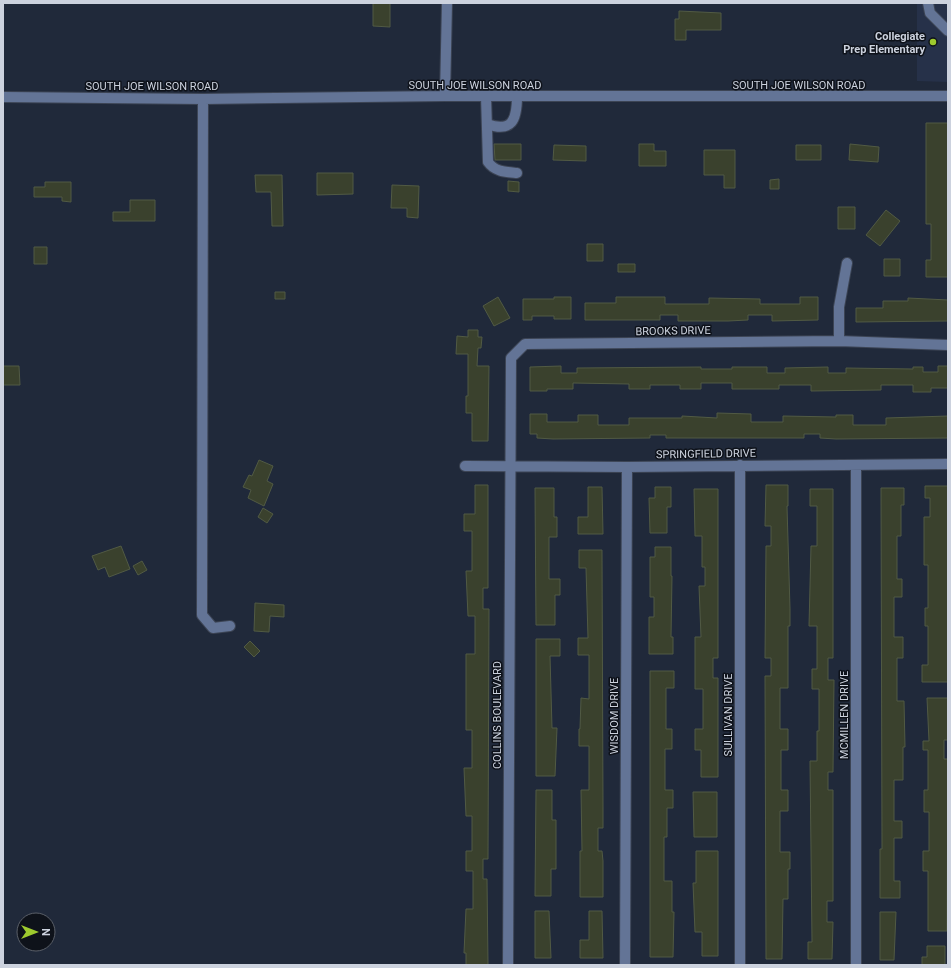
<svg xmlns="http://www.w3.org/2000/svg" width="951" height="968" viewBox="0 0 951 968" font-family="Roboto,sans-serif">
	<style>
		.built { fill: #263149 }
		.building { fill: #3a412d; stroke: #515a44 }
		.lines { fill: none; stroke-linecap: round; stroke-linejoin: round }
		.minor-casing { stroke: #3c4454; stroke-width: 12 }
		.minor { stroke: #637496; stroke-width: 10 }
		.poi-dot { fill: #9eca2e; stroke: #0e121a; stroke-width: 1.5 }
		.labels { text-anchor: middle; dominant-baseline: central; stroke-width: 3; stroke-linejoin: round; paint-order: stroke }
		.poi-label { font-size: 11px; font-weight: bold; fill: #ccd2de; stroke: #0e121a; text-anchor: end }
		.street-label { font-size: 11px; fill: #ccd2de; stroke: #0e121a }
	</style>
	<rect width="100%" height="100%" fill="#20293a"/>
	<!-- built -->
	<path class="built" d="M917,3H948V82L917,81Z"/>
	<!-- building -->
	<path class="building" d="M373,3H390V27L373,26Z
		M679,11L721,13V30H686V40H675V19H679Z
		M926,123H948V277H926V260H931V224H926Z
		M494,144H521V160H495Z
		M639,144H654V151H666V166H639Z
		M850,144L879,147L878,162L849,160Z
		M554,145L586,146V161L553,160Z
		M796,145H821V160H796Z
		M704,150H735V188H724V175H704Z
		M317,173H353V194L317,195Z
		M255,175H282L283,226H272L271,192H256Z
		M779,179V189H770V180Z
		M508,181L519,182V192L508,191Z
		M45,182H71V202L62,201V197H34V187H45Z
		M392,185L419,186L418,218L407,217V208H391Z
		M130,200H155V221H113V212H130Z
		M838,207H855V229H838Z
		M886,210L900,221L880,246L866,235Z
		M587,244H603V261H587Z
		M34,247H47V264H34Z
		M884,259H900V276H884Z
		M618,264H635V272H618Z
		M275,292H285V299H275Z
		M498,297L510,318L494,326L483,306Z
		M554,297H571V319H554V316H532V320H523V299H554Z
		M616,297H665V304H709V298L760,299V304H800V297H818V320L772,321V315H748V320L728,321H678V315H660V320H585V303H616Z
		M908,298L948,300V321L856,322V308H883V301H908Z
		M468,330H478V337H482L481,348H478L477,366H489L488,441H472V413H466V396H468V354H456L457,336L468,337Z
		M3,366H19L20,385H3Z
		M561,366V373H577V368L701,367V369H732V367H767V373H785V368L828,367V373H846V368L913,369V367H923V372H938V366H948V388H931V392H913V385H881V390L811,391V385H779V389H732V383H701V389H680V385H650V389H629V384L573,383V389H547V391H530V367Z
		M717,413L751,414V422H783V416L836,417V415H853V425H886V418L948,416V438L836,439L820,438V434H804V438H666V435H650V438L553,439L537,438V434H530V414H547V422H578V415H598V425H629V418H682V416L717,418Z
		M259,460L273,466L267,481L273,484L264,506L248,498L251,490L243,487L249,475L252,476Z
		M475,485H488V588H483V609H489L488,859H483V879H487L488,965H466V953H464L466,909H473V871H466V851H472V816H466L464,768H472V730H466V654H475V616H468L466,571H472V531H464V514H475Z
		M766,485H788V506H787L790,609V626H788V688H780V729H788V750H781V790H788V811H780V852H790V869H788V899H783L782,959H766L765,676H771V658H765L766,546H771V526H765Z
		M925,486H948V682H922V665H928V626H925V608H928V565H924V517H930V498H925Z
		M588,487H602L603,534H578V517H588Z
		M655,487H671V507H667V533H650L649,498H655Z
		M535,488H554V517H557V537H549V579H560V595H555V625H536Z
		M881,488H904V505H901V536H897V579H902V597H894V637H903V658H897V701H904L905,747H903V780H894V821H902V838H894V881H900V898H880V849H882Z
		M694,489H718V658H713V678H718V777H701V750H695V729H703V689H695V637H701L699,586H705V567H702V536H695Z
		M810,489H833V658H828V680H834L833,772H828V790H833V901H827V922H833L832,959H808V942H812L810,761H817V731H819V689H812V669H817V626H809L811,546H817V506H810Z
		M263,508L273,514L267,523L258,517Z
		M121,546L130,569L109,577L105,567L98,570L92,556Z
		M655,547H671V576H672L671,637H673V654H649V617H654V597H650V557H655Z
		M579,550H602L603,808V828H598V851H602L603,861V897H580V851H582L581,790H589V746H579V729H580L581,698L589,699V655H578V638H588L586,568H579Z
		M142,561L147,570L138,575L133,566Z
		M255,603L284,605V617L270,616L269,632L254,631Z
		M536,639H560V656H550L552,728H557L555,776H536Z
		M250,641L260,651L254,657L244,647Z
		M650,671H674V688H666V729H672V749H665V790H673V808H667V837H664V881H672V912H674L673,957H650Z
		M927,698H948V740H944V759H948L947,931H928V871H923V851H929V812H924V790H928V750H923V741H929Z
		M536,790H552V820H556V869H551V896H535Z
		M693,792H717V837H694Z
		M696,851H718V956H702V932H695L693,883H696Z
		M535,911H549L551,958H535Z
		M589,911H602L603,958H580V940H589Z
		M880,912H896L894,960H880Z
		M927,946H945V965H922V957H927Z"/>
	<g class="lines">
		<!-- minor casing -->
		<g class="minor-casing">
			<path id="minor" d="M928,3L930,13L948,31
				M445,96L447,3
				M486,96L488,162C495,172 506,172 517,173
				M3,97L203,99L445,96H948
				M203,99L202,615L213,628L230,626
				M487,124C512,133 517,120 517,96
				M839,341V307L847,263
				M856,465V965
				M465,466L627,467L948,464
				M508,965L511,358L525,344L839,341L948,345
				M625,965L627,467
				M740,965V465"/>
		</g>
		<!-- minor -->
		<use href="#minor" class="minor"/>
	</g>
	<!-- markers -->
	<circle class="poi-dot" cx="933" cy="42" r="4"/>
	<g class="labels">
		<!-- poi labels -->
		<g class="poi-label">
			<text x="925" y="36">Collegiate<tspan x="925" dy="13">Prep Elementary</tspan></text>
		</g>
		<!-- street labels -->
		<g class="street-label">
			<text x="475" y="85">SOUTH JOE WILSON ROAD</text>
			<text x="799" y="85">SOUTH JOE WILSON ROAD</text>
			<text x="152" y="86">SOUTH JOE WILSON ROAD</text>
			<text transform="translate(673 331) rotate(-1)">BROOKS DRIVE</text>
			<text transform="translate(706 454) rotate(-1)">SPRINGFIELD DRIVE</text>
			<text transform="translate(497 715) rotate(-90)">COLLINS BOULEVARD</text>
			<text transform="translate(728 715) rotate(-90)">SULLIVAN DRIVE</text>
			<text transform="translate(844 715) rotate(-90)">MCMILLEN DRIVE</text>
			<text transform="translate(614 716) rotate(-90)">WISDOM DRIVE</text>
		</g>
	</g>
	<!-- border -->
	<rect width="951" height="968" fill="none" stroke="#ccd2de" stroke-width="8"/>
	<!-- north arrow -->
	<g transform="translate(36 932) rotate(90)"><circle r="19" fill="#0e121a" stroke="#5a5f68"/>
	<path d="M0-3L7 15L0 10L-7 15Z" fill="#9eca2e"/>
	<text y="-6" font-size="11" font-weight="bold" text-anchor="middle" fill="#ccd2de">N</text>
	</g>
</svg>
